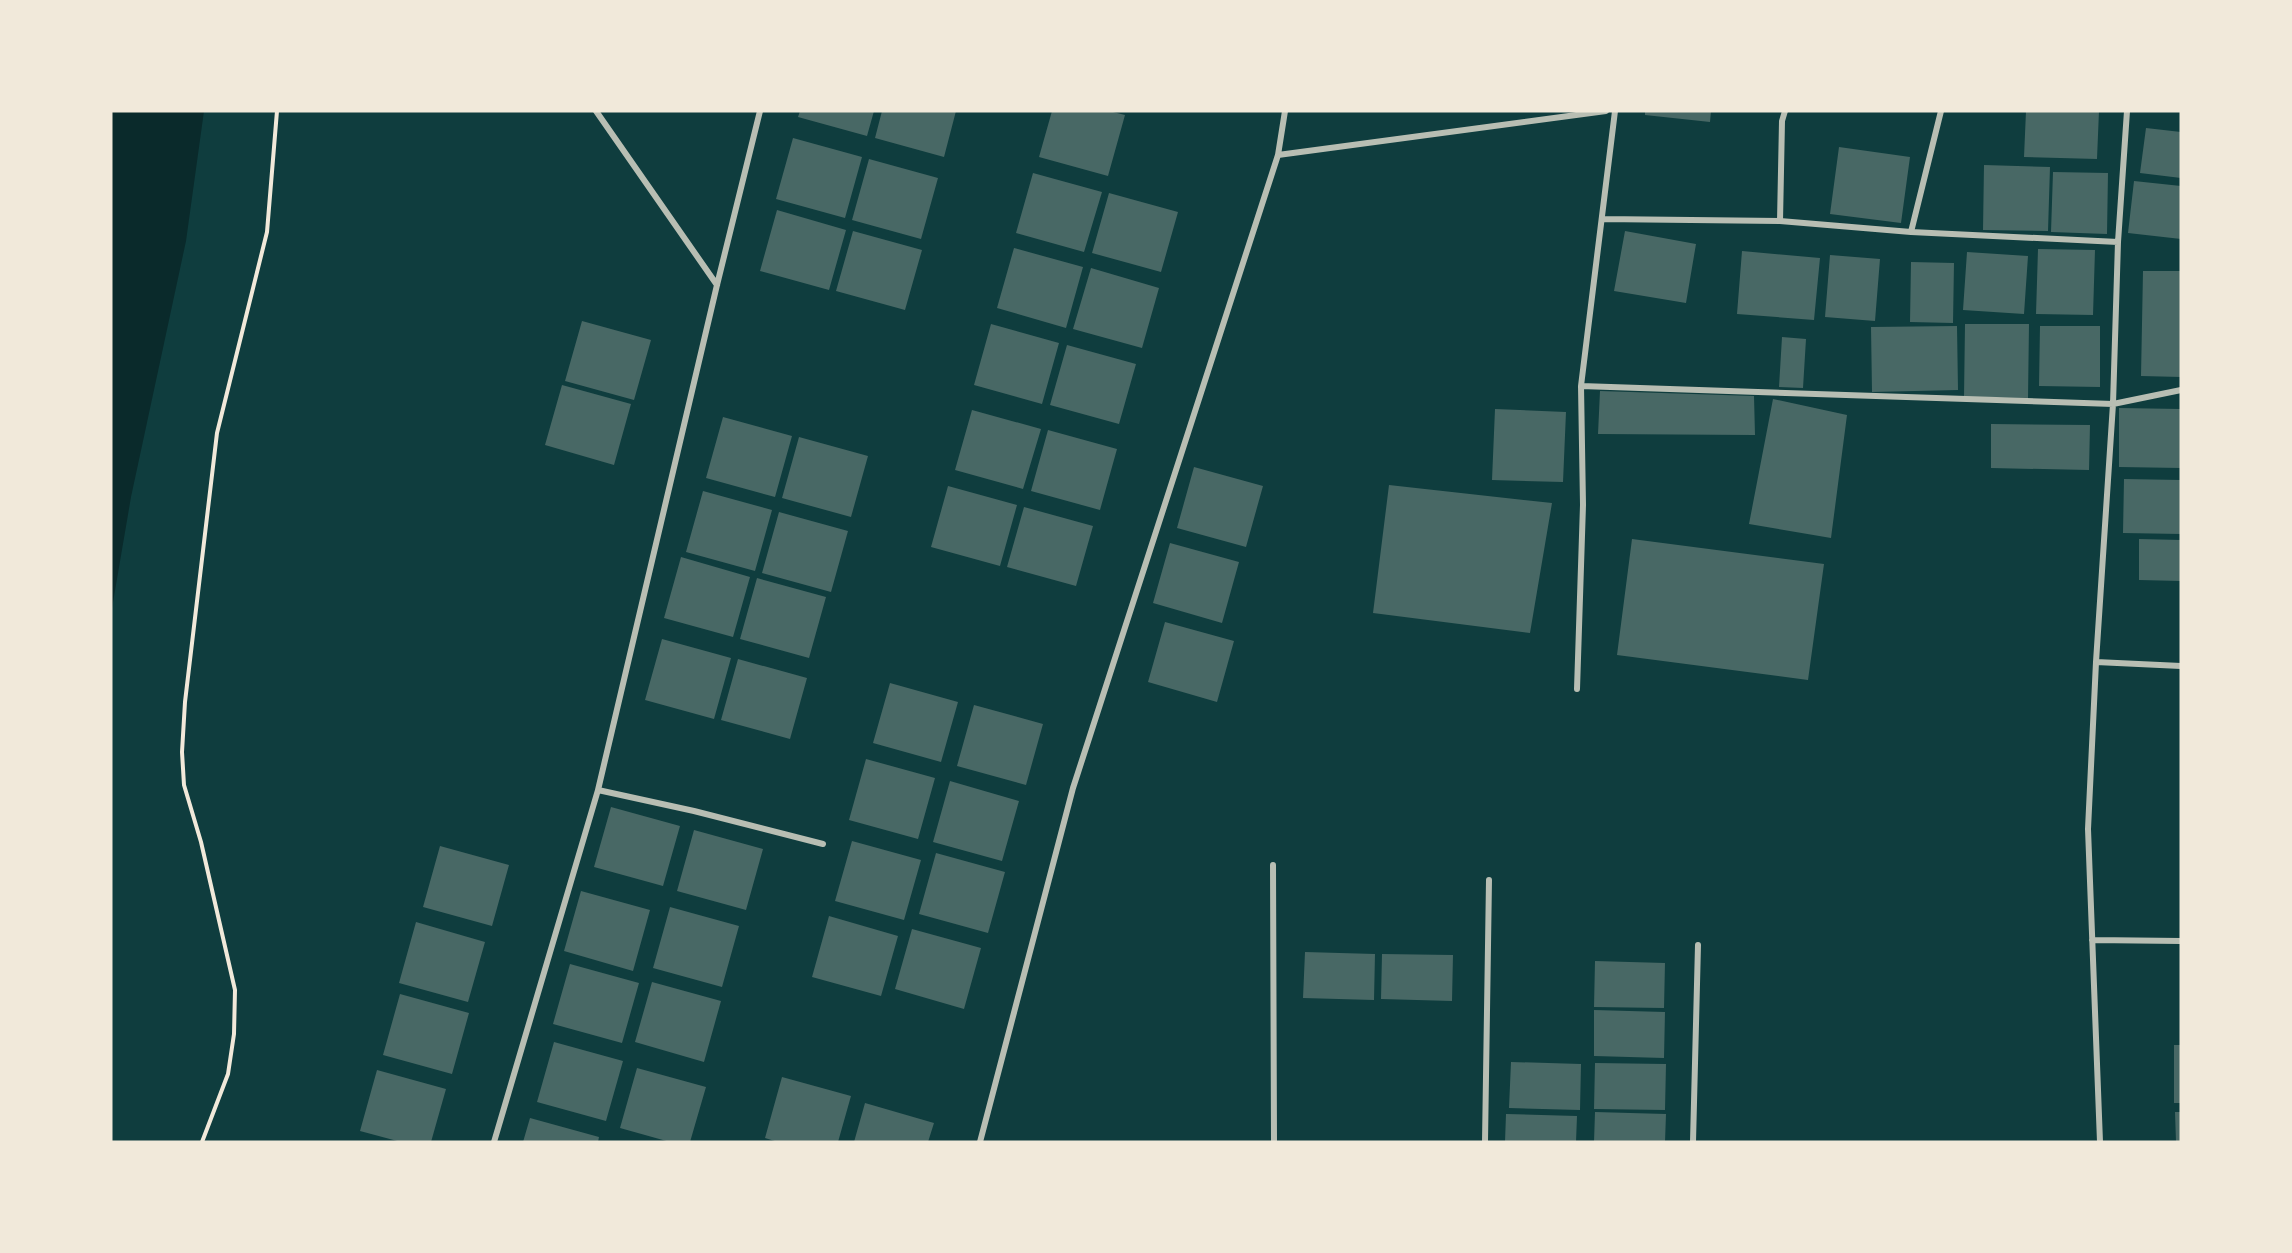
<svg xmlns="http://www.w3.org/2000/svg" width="2292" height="1253" viewBox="0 0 2292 1253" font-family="Mulish,sans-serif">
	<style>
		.water { fill: #0a2a2b }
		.building { fill: #486865 }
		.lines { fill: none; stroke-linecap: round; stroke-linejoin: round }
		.path { stroke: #f1e9da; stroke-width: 4 }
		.minor { stroke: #b8beb3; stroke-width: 6 }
	</style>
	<rect width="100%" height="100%" fill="#0f3d3e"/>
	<!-- water -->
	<path class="water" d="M111,111H204L186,241L131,497L111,614Z"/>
	<!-- building -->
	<path class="building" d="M800,111H874L867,136L798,117Z
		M882,111H956L944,157L875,138Z
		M1052,111H1109L1125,115L1108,176L1039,157Z
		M1645,111H1711L1710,122L1645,115Z
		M2026,111H2099L2097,159L2024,157Z
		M2146,128L2181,132V178L2140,173Z
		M793,138L862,157L845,218L776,199Z
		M1839,147L1910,157L1901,223L1830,214Z
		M869,159L938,178L921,239L852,220Z
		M1984,165L2050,167L2048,231L1983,230Z
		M2053,172L2108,173L2107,234L2051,232Z
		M1033,173L1102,192L1084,252L1016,233Z
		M2134,181L2181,186V239L2128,233Z
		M1109,193L1178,212L1161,272L1092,253Z
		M777,210L846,230L829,290L760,271Z
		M853,231L922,250L905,310L836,291Z
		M1625,231L1696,244L1686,303L1614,291Z
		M1014,248L1083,267L1066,328L997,308Z
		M2038,249L2095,250L2093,315L2036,314Z
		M1742,251L1820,258L1814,320L1737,314Z
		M1967,252L2028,256L2024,314L1963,310Z
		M1830,255L1880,259L1875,321L1825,317Z
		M1911,262L1954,263L1953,323L1910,322Z
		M1091,268L1159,288L1142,348L1073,329Z
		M2143,271H2181V377L2141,376Z
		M582,321L651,340L634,400L565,381Z
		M991,324L1059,343L1042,404L974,385Z
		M1965,324H2029L2028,398L1964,397Z
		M1957,326L1958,390L1872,392L1871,327Z
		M2040,326H2100V387L2039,386Z
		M1782,337L1806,339L1803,388L1779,387Z
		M1067,345L1136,364L1119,424L1050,405Z
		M562,385L631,404L614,465L545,445Z
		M1600,391L1754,396L1755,435L1598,434Z
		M1773,399L1847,415L1831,538L1749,524Z
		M2119,408L2181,409V468L2119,467Z
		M1495,409L1566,412L1563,482L1492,480Z
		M972,410L1041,429L1023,489L955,470Z
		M723,417L792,436L775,497L706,478Z
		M1991,424L2090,425L2089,470L1991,468Z
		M1048,430L1117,449L1100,510L1031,491Z
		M799,437L868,456L851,517L782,498Z
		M1194,467L1263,486L1246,547L1177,528Z
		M2124,479L2181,480V534L2123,533Z
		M1389,485L1552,503L1530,633L1373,613Z
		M948,486L1017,505L1000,566L931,547Z
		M703,491L772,510L755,571L686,552Z
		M1024,507L1093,526L1076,586L1007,567Z
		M779,512L848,531L831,592L762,573Z
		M1632,539L1824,564L1808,680L1617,655Z
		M2139,539L2181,540V581L2139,580Z
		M1170,543L1239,562L1222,623L1153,603Z
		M681,557L750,577L733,637L664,618Z
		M757,578L826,597L809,658L740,639Z
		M1165,622L1234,641L1217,702L1148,682Z
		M662,639L731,658L714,719L645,700Z
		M738,659L807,678L790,739L721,720Z
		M890,683L958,702L941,762L873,743Z
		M974,705L1043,724L1026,785L957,766Z
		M866,759L935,778L918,839L849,820Z
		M950,781L1019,801L1002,861L933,842Z
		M611,807L680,826L663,886L594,867Z
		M694,830L763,849L746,910L677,891Z
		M852,841L921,860L904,920L835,901Z
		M440,846L509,865L492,926L423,907Z
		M936,853L1005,872L988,933L919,914Z
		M581,891L650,910L633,971L564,951Z
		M670,907L739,926L722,987L653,968Z
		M829,916L898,936L881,996L812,977Z
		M416,922L485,942L468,1002L399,983Z
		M912,929L981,948L964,1009L895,989Z
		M1305,952L1375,954L1374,1000L1303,998Z
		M1382,954L1453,955L1452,1001L1381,999Z
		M1595,961L1665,963L1664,1008L1594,1007Z
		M570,964L639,983L622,1043L553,1024Z
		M652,982L721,1001L704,1062L635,1042Z
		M400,994L469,1013L452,1074L383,1055Z
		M1594,1010L1665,1012L1664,1058L1594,1056Z
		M554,1042L623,1061L606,1121L537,1102Z
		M2174,1045H2181V1103H2174Z
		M1511,1062L1581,1064L1580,1110L1509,1108Z
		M1595,1063L1666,1064L1665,1110L1594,1109Z
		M637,1068L706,1087L690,1142H670L620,1128Z
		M377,1070L446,1089L431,1142H401L360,1131Z
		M782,1077L851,1096L838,1142H778L765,1138Z
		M865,1103L934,1123L928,1142H854Z
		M1595,1112L1666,1114L1665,1142H1594Z
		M2175,1112H2181V1142H2176Z
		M1506,1114L1577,1116L1576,1142H1505Z
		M530,1118L599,1137L598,1142H523Z"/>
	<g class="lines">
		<!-- path -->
		<path class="path" d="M202,1142L228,1074L234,1034L235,990L201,842L184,785L182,752L185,702L217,433L267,232L277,111"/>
		<!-- minor -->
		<path class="minor" d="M596,111L717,285
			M760,111L717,285L598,790L694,811L823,844
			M2127,111L2118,242L2113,404L2096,662L2181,666
			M1278,155L1606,111
			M1602,219L1780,221L1911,232L2118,242
			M1780,221L1782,121L1785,111
			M1911,232L1941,111
			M1581,386L2113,404L2181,390
			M2096,662L2088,829L2100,1142
			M1577,689L1583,505L1581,386L1615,111
			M1273,865L1274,1142
			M2092,940L2181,941
			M494,1142L598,790
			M980,1142L1073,788L1278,155L1285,111
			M1485,1142L1489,880
			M1693,1142L1698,945"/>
	</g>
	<!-- border -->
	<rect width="2292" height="1253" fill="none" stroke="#f1e9da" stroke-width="225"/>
</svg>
